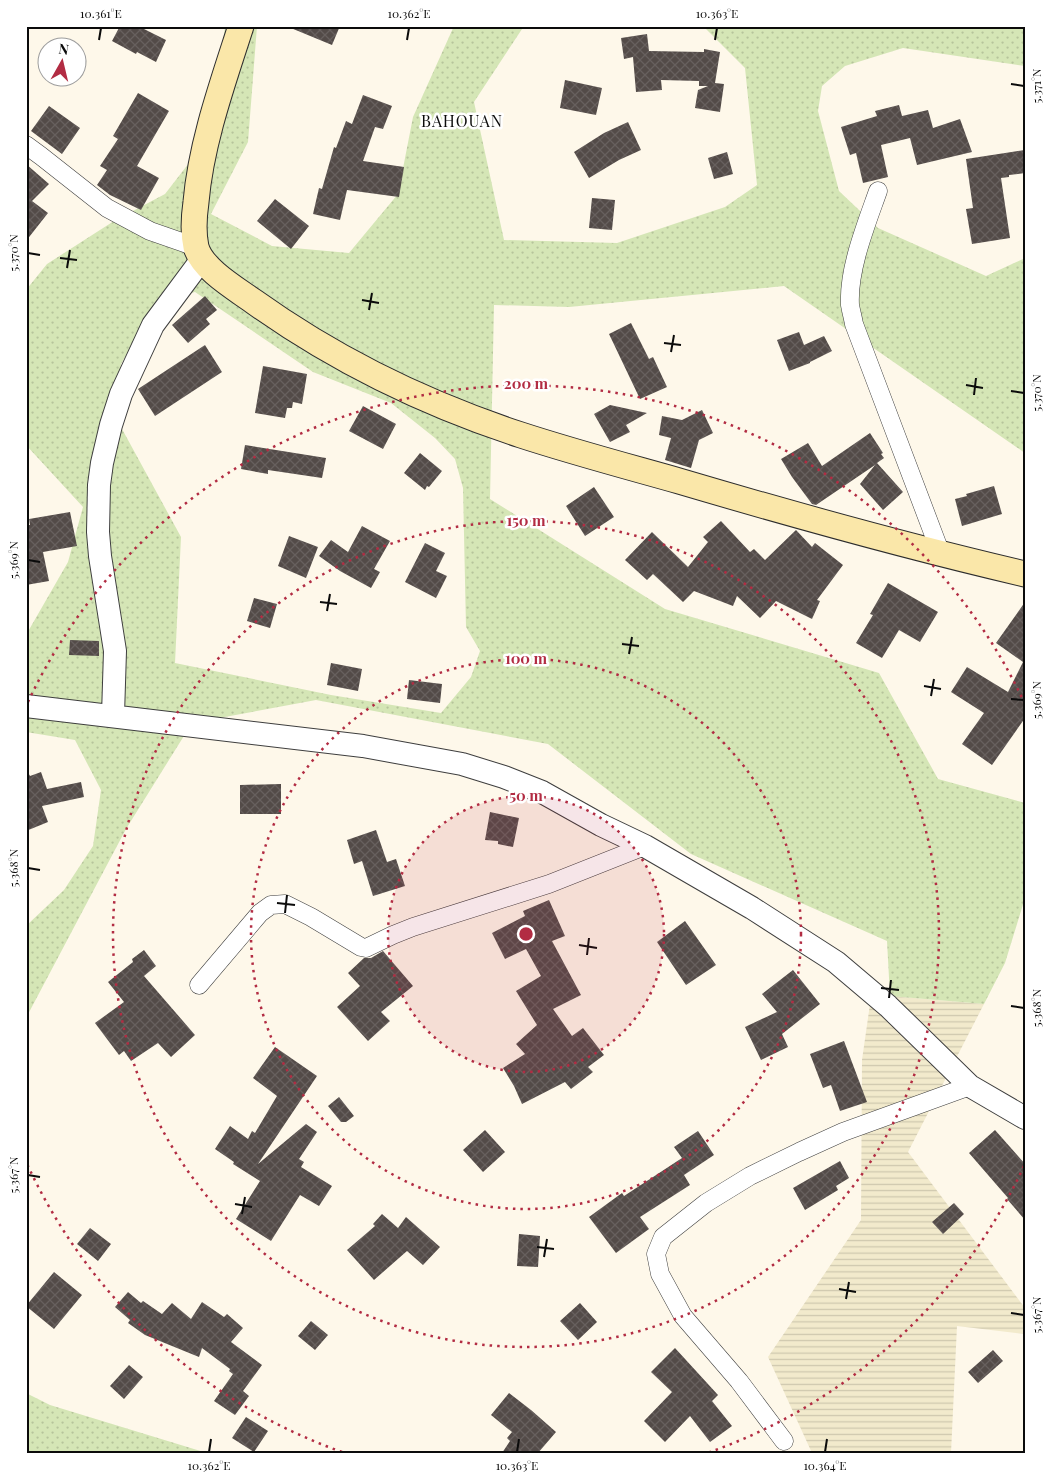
<svg xmlns="http://www.w3.org/2000/svg" width="1051" height="1479" viewBox="0 0 1051 1479" font-family="'Playfair Display',serif">
	<style>
		.farmland { fill: url(#farmland-rules) }
		.grass { fill: url(#grass-dots); fill-rule: evenodd }
		.building { fill: url(#building-cross-hatch) }
		.lines { fill: none; stroke-linecap: round; stroke-linejoin: round }
		.minor-casing { stroke: #3e3e3e; stroke-width: 19 }
		.tertiary-casing { stroke: #3e3e3e; stroke-width: 24 }
		.secondary-casing { stroke: #2d2d2d; stroke-width: 27 }
		.minor { stroke: #fff; stroke-width: 18 }
		.tertiary { stroke: #fff; stroke-width: 22 }
		.secondary { stroke: #fae7a9; stroke-width: 25 }
		.ticks { fill: none; stroke: #0b0b0b; stroke-width: 2 }
		.ring { fill: none; stroke: #b22c43; stroke-width: 2.5; stroke-dasharray: 2.5 5 }
		.labels { text-anchor: middle; dominant-baseline: central; stroke-width: 5; stroke-linejoin: round; paint-order: stroke }
		.quarter-label { font-size: 16px; letter-spacing: 1px; fill: #0b0b0b; stroke: #fff }
		.centre { fill: #b22c43; stroke: #fff; stroke-width: 2.5 }
		.ring-label { font-size: 15px; text-anchor: middle; font-weight: bold; fill: #b22c43; stroke: #fff; stroke-width: 5; stroke-linejoin: round; paint-order: stroke }
		.neatline { fill: none; stroke: #0b0b0b; stroke-width: 2 }
		.ticks-label { font-size: 12px; text-anchor: middle; fill: #0b0b0b }
	</style>
	<defs>
		<pattern id="farmland-rules" width="6" height="5" patternUnits="userSpaceOnUse" patternTransform="scale(1.25)"><rect width="6" height="5" fill="#f2eacc"/><path d="M0 2.5h6" fill="none" stroke="#cec7ae"/></pattern>
		<pattern id="grass-dots" width="8" height="8" patternUnits="userSpaceOnUse" patternTransform="scale(1.25)"><rect width="8" height="8" fill="#d5e6b6"/><path d="M2 2h.1M6 6h.1" fill="none" stroke="#b6c49b" stroke-width="1.8" stroke-linecap="round"/></pattern>
		<pattern id="building-cross-hatch" width="8" height="8" patternUnits="userSpaceOnUse" patternTransform="scale(1.25)"><rect width="8" height="8" fill="#534b48"/><path d="M0 0l8 8M0 8l8-8" fill="none" stroke="#67605e"/></pattern>
	</defs>
	<rect width="100%" height="100%" fill="#fef8ea"/>
	<!-- farmland -->
	<path class="farmland" d="M890,996L984,1004L908,1152L1025,1308V1334L957,1326L951,1453H812L768,1357L861,1220L862,1060L870,1004Z"/>
	<!-- grass -->
	<path class="grass" d="M225,26H257L248,142L211,214L272,246L349,253L398,194L413,117L454,26H524L474,102L504,240L617,243L725,207L757,185L745,68L703,26H1025V66L903,48L845,66L822,86L818,111L839,191L878,228L986,276L1025,258V453L784,286L569,307L494,305L490,499L665,609L879,673L938,779L1025,803V898L1005,963L984,1004L890,996L887,941L691,854L548,744L316,700L192,723L126,829L26,1018V926L64,890L93,846L101,790L75,740L26,732V635L68,562L83,507L26,445V290L47,264L114,221L165,194L213,132ZM195,292L313,372L391,403L435,438L455,459L463,488L466,627L480,651L471,677L441,713L331,695L175,663L181,537L116,418L121,364L148,316L169,297Z
		M26,1393L50,1405L207,1453H26Z"/>
	<!-- building -->
	<path class="building" d="M120,26H138L166,40L156,62L137,52L136,54L112,41Z
		M286,26H340L332,45Z
		M647,34L649,51L704,52V49L720,52L715,83L724,84L720,112L695,108L698,90L708,86H699V81L661,80L662,90L636,92L633,57L624,59L621,38Z
		M565,80L602,88L596,115L560,108Z
		M138,93L169,111L137,166L159,178L141,210L110,195L97,185L107,170L100,166L118,139L113,136Z
		M363,95L392,106L383,129L375,127L363,161L404,167L399,197L347,190L340,220L313,214L319,188L322,189L334,147L336,148L346,121L352,124Z
		M899,105L902,116L928,110L933,128L960,119L972,152L917,165L910,138L881,145L888,177L863,183L856,153L850,155L841,127L877,116L875,111Z
		M49,106L80,128L62,154L31,131Z
		M628,122L641,150L619,160L589,178L574,152L604,133Z
		M1025,150V173L1009,175V177L1001,178L1010,238L972,244L966,209L973,208L966,159Z
		M727,152L733,174L714,179L708,158Z
		M26,164L49,184L32,201L48,213L26,241Z
		M592,198L615,200L612,230L589,228Z
		M275,199L309,226L291,249L257,221Z
		M205,296L217,310L206,319L210,324L188,343L172,325Z
		M631,323L649,359L653,357L667,387L640,399L609,334Z
		M799,332L804,345L824,336L832,351L810,362V363L789,371L777,340Z
		M205,345L222,372L155,416L138,389Z
		M263,366L307,374L302,404L293,402L292,408H287L285,418L255,413Z
		M610,405L647,413L626,425L630,432L610,442L594,414Z
		M363,406L396,424L383,449L349,431Z
		M702,410L713,433L699,440L691,468L665,460L671,438L659,435L662,416L682,420Z
		M870,433L883,453L881,454L884,458L877,463L903,492L883,510L860,484L875,465L816,505L812,504L792,477L781,459L808,443L822,466Z
		M245,445L326,458L322,478L268,470V474L241,469Z
		M420,453L442,471L429,487L427,486L425,490L404,473Z
		M994,486L1002,514L962,526L955,499L967,496L966,494Z
		M594,487L614,517L585,536L566,506Z
		M70,512L77,546L43,552L49,581L26,585V525H30L29,519Z
		M721,521L750,552L754,549L765,560L796,530L812,547L815,543L843,565L817,600L820,601L812,619L776,601L760,618L737,596L733,606L694,591L683,602L653,574L647,580L625,560L652,532L688,567L708,542L703,537Z
		M362,526L390,541L374,569L380,572L371,588L340,571L319,556L331,540L348,552Z
		M289,536L318,547L306,578L278,566Z
		M425,543L445,553L436,571L447,576L436,598L405,582Z
		M888,583L938,612L920,642L899,630L882,658L856,643L873,615L870,614Z
		M254,598L277,604L270,628L247,621Z
		M1025,602V718L992,765L962,744L984,713L951,692L967,667L1008,692L1023,662L996,643Z
		M70,640L99,641V656L69,655Z
		M331,663L362,669L358,691L327,685Z
		M409,680L442,684L440,703L407,699Z
		M26,769L30,776L41,772L47,789L81,782L84,797L42,806L48,822L26,831Z
		M281,784V814H240V785Z
		M490,812L519,818L513,847L498,844V841L485,840Z
		M376,830L387,862L396,859L405,886L373,896L362,861L354,864L347,840Z
		M549,900L565,936L552,941L581,995L553,1009L572,1036L583,1028L604,1055L588,1067L593,1072L571,1089L565,1082L522,1104L514,1086L503,1068L525,1054L516,1044L537,1025L516,991L541,976L526,949L505,959L492,933L525,916L523,911Z
		M685,921L716,965L686,985L657,942Z
		M144,950L156,966L144,976L195,1035L171,1057L158,1043L131,1061L124,1051L119,1055L95,1023L124,1002L108,982L133,962L132,959Z
		M383,951L413,986L381,1012L390,1021L368,1041L337,1007L360,986L348,973L364,958H371Z
		M793,970L820,1004L782,1034L788,1047L761,1060L745,1027L777,1012L762,994Z
		M844,1041L867,1102L840,1111L831,1085L823,1088L810,1054Z
		M275,1047L317,1076L258,1164L306,1124L317,1132L299,1159L304,1162L301,1167L332,1186L319,1206L300,1195L271,1241L236,1219L260,1181L233,1164L234,1162L215,1149L230,1126L248,1139L252,1131L255,1133L277,1096L253,1078Z
		M339,1097L354,1116L346,1122H341L328,1106Z
		M485,1130L505,1152L483,1172L463,1150Z
		M995,1130L1025,1164V1220L1007,1199L1008,1198L969,1153Z
		M698,1131L714,1155L684,1175L690,1185L640,1217L649,1229L616,1253L589,1217L622,1193L624,1196L682,1158L674,1147Z
		M840,1161L849,1178L836,1186L838,1190L805,1210L793,1188Z
		M954,1203L964,1214L943,1234L932,1222Z
		M382,1214L398,1228L406,1217L440,1247L423,1265L407,1251L374,1280L347,1250L375,1226L373,1224Z
		M90,1228L111,1244L98,1261L77,1244Z
		M519,1234L540,1236L538,1267L517,1266Z
		M54,1272L82,1295L54,1329L26,1306Z
		M128,1292L141,1303L143,1301L162,1314L172,1303L191,1319L202,1302L224,1317L227,1314L243,1328L231,1342L262,1365L243,1391L249,1396L235,1415L214,1401L233,1374L229,1371L230,1369L202,1348L199,1357L145,1335L128,1323L130,1320L115,1307Z
		M580,1303L597,1322L578,1340L560,1321Z
		M311,1321L328,1335L315,1350L298,1336Z
		M675,1348L718,1395L712,1401L732,1426L710,1442L690,1416L665,1442L644,1421L672,1392L651,1372Z
		M993,1350L1003,1361L978,1383L968,1372Z
		M129,1365L143,1377L124,1399L110,1386Z
		M509,1393L531,1410L556,1432L538,1453H502L510,1441L507,1438L512,1432L491,1415Z
		M246,1417L268,1431L254,1452L232,1438Z"/>
	<g class="lines">
		<!-- minor casing -->
		<g class="minor-casing">
			<path id="minor" d="M26,145L41,156L107,208L150,231L196,247
				M878,191C866,225 848,269 850,305C851,311 853,318 854,324L941,554
				M199,985L260,913L271,905L285,904L311,917L361,947L366,948L393,935L413,927L549,884L645,846
				M784,1441L739,1381L683,1316L660,1274L656,1254L663,1237L706,1203L750,1176L799,1152L843,1132L970,1086"/>
		</g>
		<!-- tertiary casing -->
		<g class="tertiary-casing">
			<path id="tertiary" d="M26,706L363,746L462,764L504,777L542,792L601,825L645,846L752,908L836,962L888,1006L970,1086L1025,1118
				M113,715L115,651L100,556L98,532L99,485L102,463L111,425L121,394L153,325L202,259"/>
		</g>
		<!-- secondary casing -->
		<g class="secondary-casing">
			<path id="secondary" d="M241,26C223,82 201,143 196,202C194,216 193,233 196,247C202,269 235,288 253,301C334,359 426,404 521,435C573,452 626,466 679,481C794,515 909,547 1025,574"/>
		</g>
		<!-- minor -->
		<use href="#minor" class="minor"/>
		<!-- tertiary -->
		<use href="#tertiary" class="tertiary"/>
		<!-- secondary -->
		<use href="#secondary" class="secondary"/>
	</g>
	<!-- ticks -->
	<path class="ticks" d="M99,40L101,28M407,40L409,28M715,40L717,28M1011,84L1024,86M28,253L40,255M60,258L77,260M67,268L70,250M362,300L379,303M369,310L372,293M664,343L681,345M671,352L674,335M966,385L983,388M1011,391L1024,393M974,395L976,378M28,560L40,562M320,602L337,604M327,611L330,594M622,644L639,646M629,654L632,637M924,686L941,689M931,696L934,679M1011,699L1024,700M28,868L40,870M277,903L295,905M285,913L287,895M579,945L597,948M587,955L589,938M881,988L899,990M889,998L891,980M1011,1006L1024,1008M28,1175L40,1177M235,1204L252,1207M242,1214L245,1197M537,1247L554,1249M544,1257L547,1239M839,1289L856,1292M846,1299L849,1282M1011,1313L1024,1315M209,1452L211,1439M517,1452L519,1439M825,1452L827,1439"/>
	<!-- distance rings -->
	<circle cx="526" cy="934" r="138" fill="#b22c43" fill-opacity=".12"/>
	<g class="ring">
		<circle cx="526" cy="934" r="138"/>
		<circle cx="526" cy="934" r="275"/>
		<circle cx="526" cy="934" r="413"/>
		<path d="M1024 1166A550 550 0 0 1 710 1452M342 1452A550 550 0 0 1 28 1166M28 702A550 550 0 0 1 1024 702"/>
	</g>
	<g class="labels">
		<!-- quarter labels -->
		<g class="quarter-label">
			<text x="462" y="120">BAHOUAN</text>
		</g>
	</g>
	<circle cx="526" cy="934" r="8" class="centre"/>
	<g class="ring-label">
		<text x="526" y="389">200 m</text>
		<text x="526" y="526">150 m</text>
		<text x="526" y="664">100 m</text>
		<text x="526" y="801">50 m</text>
	</g>
	<!-- border -->
	<rect width="1051" height="1479" fill="none" stroke="#ffffff" stroke-width="55"/>
	<!-- north arrow -->
	<g transform="translate(62 62) rotate(8)"><circle r="24" fill="#ffffff" stroke="#9d9d9d"/>
	<path d="M0-4L9 19L0 12L-9 19Z" fill="#b22c43"/>
	<text y="-8" font-size="14" font-weight="bold" text-anchor="middle" fill="#0b0b0b">N</text>
	</g>
	<rect x="28" y="28" width="996" height="1424" class="neatline"/>
	<g class="ticks-label">
		<text x="101" y="18">10.361°E</text>
		<text x="409" y="18">10.362°E</text>
		<text x="717" y="18">10.363°E</text>
		<text transform="translate(1037 86) rotate(-90)" y="4">5.371°N</text>
		<text transform="translate(14 253) rotate(-90)" y="4">5.370°N</text>
		<text transform="translate(1037 393) rotate(-90)" y="4">5.370°N</text>
		<text transform="translate(14 560) rotate(-90)" y="4">5.369°N</text>
		<text transform="translate(1037 700) rotate(-90)" y="4">5.369°N</text>
		<text transform="translate(14 868) rotate(-90)" y="4">5.368°N</text>
		<text transform="translate(1037 1008) rotate(-90)" y="4">5.368°N</text>
		<text transform="translate(14 1175) rotate(-90)" y="4">5.367°N</text>
		<text transform="translate(1037 1315) rotate(-90)" y="4">5.367°N</text>
		<text x="209" y="1470">10.362°E</text>
		<text x="517" y="1470">10.363°E</text>
		<text x="825" y="1470">10.364°E</text>
	</g>
</svg>
